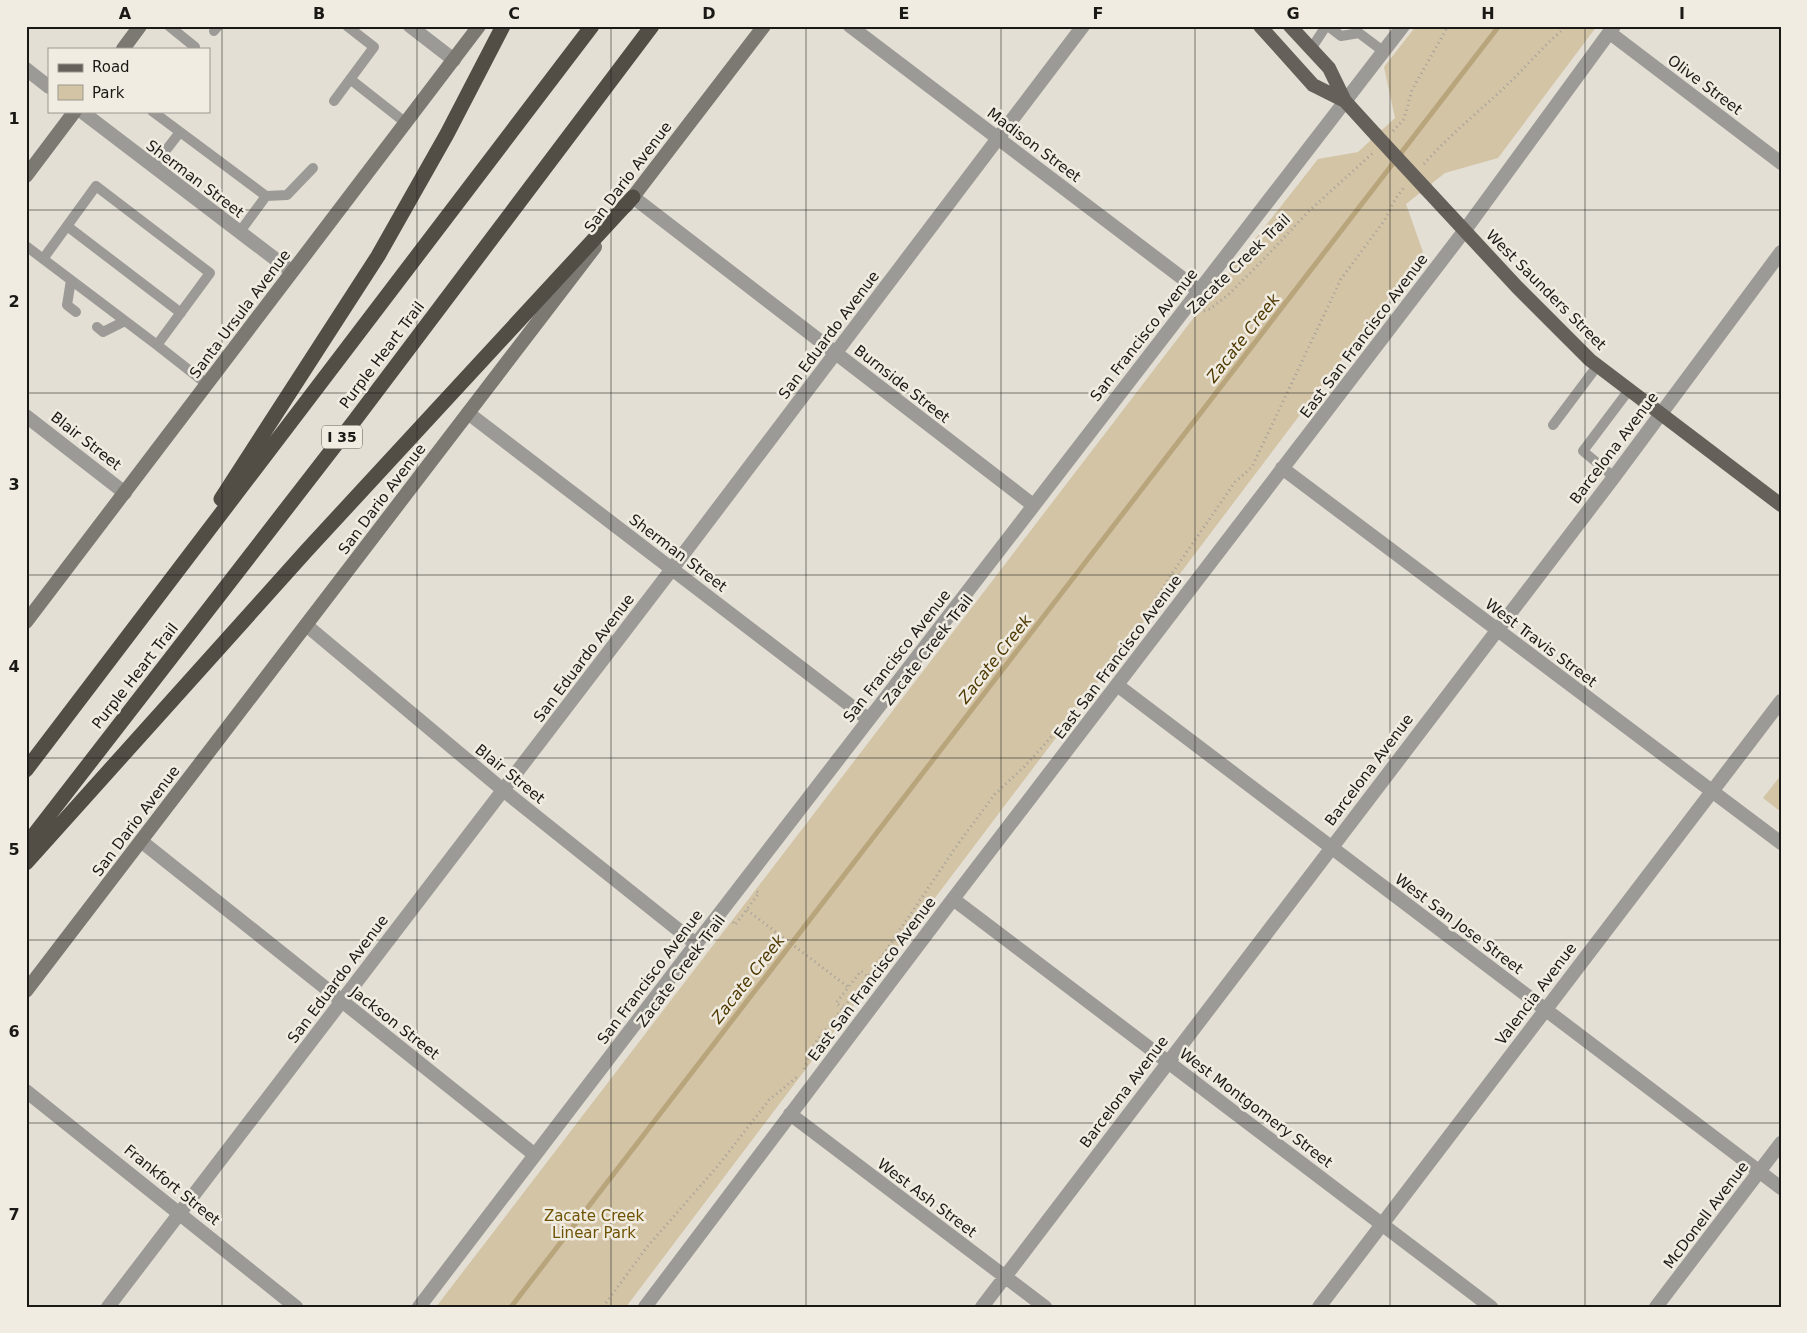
<svg xmlns="http://www.w3.org/2000/svg" width="1807" height="1333" viewBox="0 0 1807 1333" font-family="'DejaVu Sans',sans-serif">
	<style>
		.green { fill: #d3c4a6 }
		.lines { fill: none; stroke-linecap: round; stroke-linejoin: round }
		.stream { stroke: #b9a57b; stroke-width: 5 }
		.path { stroke: #a4a098; stroke-width: 3; stroke-dasharray: 1 4; stroke-linecap: butt }
		.service { stroke: #9c9a96; stroke-width: 10 }
		.minor { stroke: #9c9a96; stroke-width: 14 }
		.secondary { stroke: #7c7973; stroke-width: 14 }
		.primary { stroke: #65615a; stroke-width: 14 }
		.motorway { stroke: #524d45; stroke-width: 15 }
		.primary-bridge { stroke: #65615a; stroke-width: 14 }
		.grid { fill: none; stroke: #1b1916; stroke-width: 1; stroke-opacity: 0.55 }
		.labels { text-anchor: middle; dominant-baseline: central; stroke-width: 5; stroke-linejoin: round; paint-order: stroke }
		.shield { fill: #f1ece1; stroke: #5b5853; stroke-width: 1 }
		.shield-label { font-size: 14px; font-weight: bold; fill: #1b1916 }
		.street-label { font-size: 15px; fill: #1b1916; stroke: #f1ece1 }
		.park-label { font-size: 15px; fill: #6e5204; stroke: #f1ece1 }
		.water-label { font-size: 16px; font-style: italic; fill: #4d3800; stroke: #f1ece1 }
		.neatline { fill: none; stroke: #1b1916; stroke-width: 2 }
		.grid-label { font-size: 16px; text-anchor: middle; font-weight: bold; fill: #1b1916 }
	</style>
	<rect width="100%" height="100%" fill="#e4dfd4"/>
	<!-- green -->
	<path class="green" d="M1416,26H1597L1498,158L1445,173L1406,204L1423,252L626,1307H436L1205,303L1318,159L1358,152L1395,118L1384,67Z
		M1781,775V812L1763,798Z"/>
	<g class="lines">
		<!-- stream -->
		<path class="stream" d="M511,1307L1499,26"/>
		<!-- path -->
		<path class="path" d="M1393,131L1404,119L1412,90L1448,26
			M1424,164C1449,135 1479,112 1507,85C1527,66 1545,44 1567,26
			M1204,311L1210,309L1228,295L1262,261L1310,210L1374,152
			M1135,632L1173,572L1235,482L1252,467L1341,279L1384,221L1396,198L1405,186
			M747,910L848,987
			M733,922L735,925L759,893L756,891
			M843,1008L836,1003L861,971L868,977
			M804,1069L815,1043L868,977L958,844L995,794L1025,766L1072,714
			M603,1307L647,1247L717,1167L769,1100L797,1077"/>
		<!-- service -->
		<path class="service" d="M169,26L195,47L193,49
			M1328,26L1341,36L1359,33L1383,51
			M214,31L218,26
			M1311,49L1326,26
			M350,79L406,123
			M334,101L374,47L347,26
			M152,111L266,196L239,233
			M153,167L180,132
			M266,196L287,195L313,168
			M67,226L181,313
			M26,246L157,345L210,273L96,186L43,259
			M71,280L67,305L76,312
			M97,327L103,332L125,321
			M157,345L208,385
			M1553,425L1598,365
			M1614,477L1583,451L1629,390"/>
		<!-- minor -->
		<path class="minor" d="M410,26L454,60
			M850,26L1198,290
			M1610,33L1781,163
			M26,69L49,87
			M81,111L291,271
			M633,197L1033,505
			M468,413L868,719
			M26,416L125,493
			M1282,468L1781,843
			M306,625L503,790L696,944
			M1117,685L1781,1188
			M141,841L535,1155
			M953,899L1491,1307
			M26,1091L296,1307
			M790,1114L1045,1307
			M108,1307L672,569L1083,26
			M419,1307L696,944L1403,26
			M645,1307L953,899L1465,230L1614,26
			M982,1307L1614,477L1781,252
			M1319,1307L1781,701
			M1656,1307L1781,1143"/>
		<!-- secondary -->
		<path class="secondary" d="M123,49L140,26
			M26,176L75,111
			M626,206L764,26
			M26,622L479,26
			M26,991L595,247"/>
		<!-- primary -->
		<path class="primary" d="M1260,26L1313,85L1345,101
			M1290,26L1329,68L1345,101L1376,135
			M1426,189L1517,287L1590,360L1781,505"/>
		<!-- motorway -->
		<path class="motorway" d="M221,499L378,256L447,134L503,26
			M26,770L592,26
			M26,845L355,420L652,26
			M26,863L308,549L633,197"/>
		<!-- primary-bridge -->
		<path class="primary-bridge" d="M1376,135L1426,189"/>
	</g>
	<!-- grid -->
	<path class="grid" d="M222,26V1307M417,26V1307M611,26V1307M806,26V1307M1001,26V1307M1195,26V1307M1390,26V1307M1585,26V1307M26,210H1781M26,393H1781M26,575H1781M26,758H1781M26,940H1781M26,1123H1781"/>
	<g class="labels">
		<!-- shield labels -->
		<rect class="shield" x="322" y="425.5" width="40" height="23" rx="4"/>
		<g class="shield-label">
			<text x="342" y="437">I 35</text>
		</g>
		<!-- street labels -->
		<g class="street-label">
			<text transform="translate(1705 85) rotate(37)">Olive Street</text>
			<text transform="translate(1034 145) rotate(37)">Madison Street</text>
			<text transform="translate(628 177) rotate(-53)">San Dario Avenue</text>
			<text transform="translate(195 179) rotate(37)">Sherman Street</text>
			<text transform="translate(1239 264) rotate(-44)">Zacate Creek Trail</text>
			<text transform="translate(1546 290) rotate(45)">West Saunders Street</text>
			<text transform="translate(240 314) rotate(-53)">Santa Ursula Avenue</text>
			<text transform="translate(829 335) rotate(-53)">San Eduardo Avenue</text>
			<text transform="translate(1144 335) rotate(-52)">San Francisco Avenue</text>
			<text transform="translate(1364 336) rotate(-53)">East San Francisco Avenue</text>
			<text transform="translate(382 355) rotate(-53)">Purple Heart Trail</text>
			<text transform="translate(902 384) rotate(38)">Burnside Street</text>
			<text transform="translate(86 441) rotate(38)">Blair Street</text>
			<text transform="translate(1614 448) rotate(-53)">Barcelona Avenue</text>
			<text transform="translate(382 499) rotate(-53)">San Dario Avenue</text>
			<text transform="translate(678 553) rotate(37)">Sherman Street</text>
			<text transform="translate(1541 643) rotate(37)">West Travis Street</text>
			<text transform="translate(928 650) rotate(-52)">Zacate Creek Trail</text>
			<text transform="translate(897 656) rotate(-52)">San Francisco Avenue</text>
			<text transform="translate(1118 657) rotate(-53)">East San Francisco Avenue</text>
			<text transform="translate(584 658) rotate(-53)">San Eduardo Avenue</text>
			<text transform="translate(135 676) rotate(-52)">Purple Heart Trail</text>
			<text transform="translate(1369 770) rotate(-53)">Barcelona Avenue</text>
			<text transform="translate(510 774) rotate(39)">Blair Street</text>
			<text transform="translate(136 821) rotate(-53)">San Dario Avenue</text>
			<text transform="translate(1459 924) rotate(37)">West San Jose Street</text>
			<text transform="translate(681 971) rotate(-53)">Zacate Creek Trail</text>
			<text transform="translate(650 977) rotate(-53)">San Francisco Avenue</text>
			<text transform="translate(338 979) rotate(-53)">San Eduardo Avenue</text>
			<text transform="translate(872 979) rotate(-53)">East San Francisco Avenue</text>
			<text transform="translate(1536 994) rotate(-53)">Valencia Avenue</text>
			<text transform="translate(395 1023) rotate(38)">Jackson Street</text>
			<text transform="translate(1124 1092) rotate(-53)">Barcelona Avenue</text>
			<text transform="translate(1256 1108) rotate(37)">West Montgomery Street</text>
			<text transform="translate(172 1185) rotate(39)">Frankfort Street</text>
			<text transform="translate(927 1198) rotate(37)">West Ash Street</text>
			<text transform="translate(1706 1215) rotate(-53)">McDonell Avenue</text>
		</g>
		<!-- park labels -->
		<g class="park-label">
			<text x="594" y="1216">Zacate Creek<tspan x="594" dy="17">Linear Park</tspan></text>
		</g>
		<!-- water labels -->
		<g class="water-label">
			<text transform="translate(1243 338) rotate(-52)">Zacate Creek</text>
			<text transform="translate(995 659) rotate(-52)">Zacate Creek</text>
			<text transform="translate(748 979) rotate(-52)">Zacate Creek</text>
		</g>
	</g>
	<!-- border -->
	<rect width="1807" height="1333" fill="none" stroke="#f1ece1" stroke-width="55"/>
	<!-- legend -->
	<rect x="48" y="48" width="162" height="65" fill="#f1ece1" stroke="#9b9890"/>
	<rect x="58" y="64" width="25" height="8" fill="#65615a" stroke="#9b9890"/>
	<text x="92" y="72" font-size="15" fill="#1b1916">Road</text>
	<rect x="58" y="85" width="25" height="15" fill="#d3c4a6" stroke="#9b9890"/>
	<text x="92" y="98" font-size="15" fill="#1b1916">Park</text>
	<rect x="28" y="28" width="1752" height="1278" class="neatline"/>
	<g class="grid-label">
		<text x="125" y="19">A</text>
		<text x="319" y="19">B</text>
		<text x="514" y="19">C</text>
		<text x="709" y="19">D</text>
		<text x="904" y="19">E</text>
		<text x="1098" y="19">F</text>
		<text x="1293" y="19">G</text>
		<text x="1488" y="19">H</text>
		<text x="1682" y="19">I</text>
		<text x="14" y="124">1</text>
		<text x="14" y="307">2</text>
		<text x="14" y="490">3</text>
		<text x="14" y="672">4</text>
		<text x="14" y="855">5</text>
		<text x="14" y="1037">6</text>
		<text x="14" y="1220">7</text>
	</g>
</svg>
